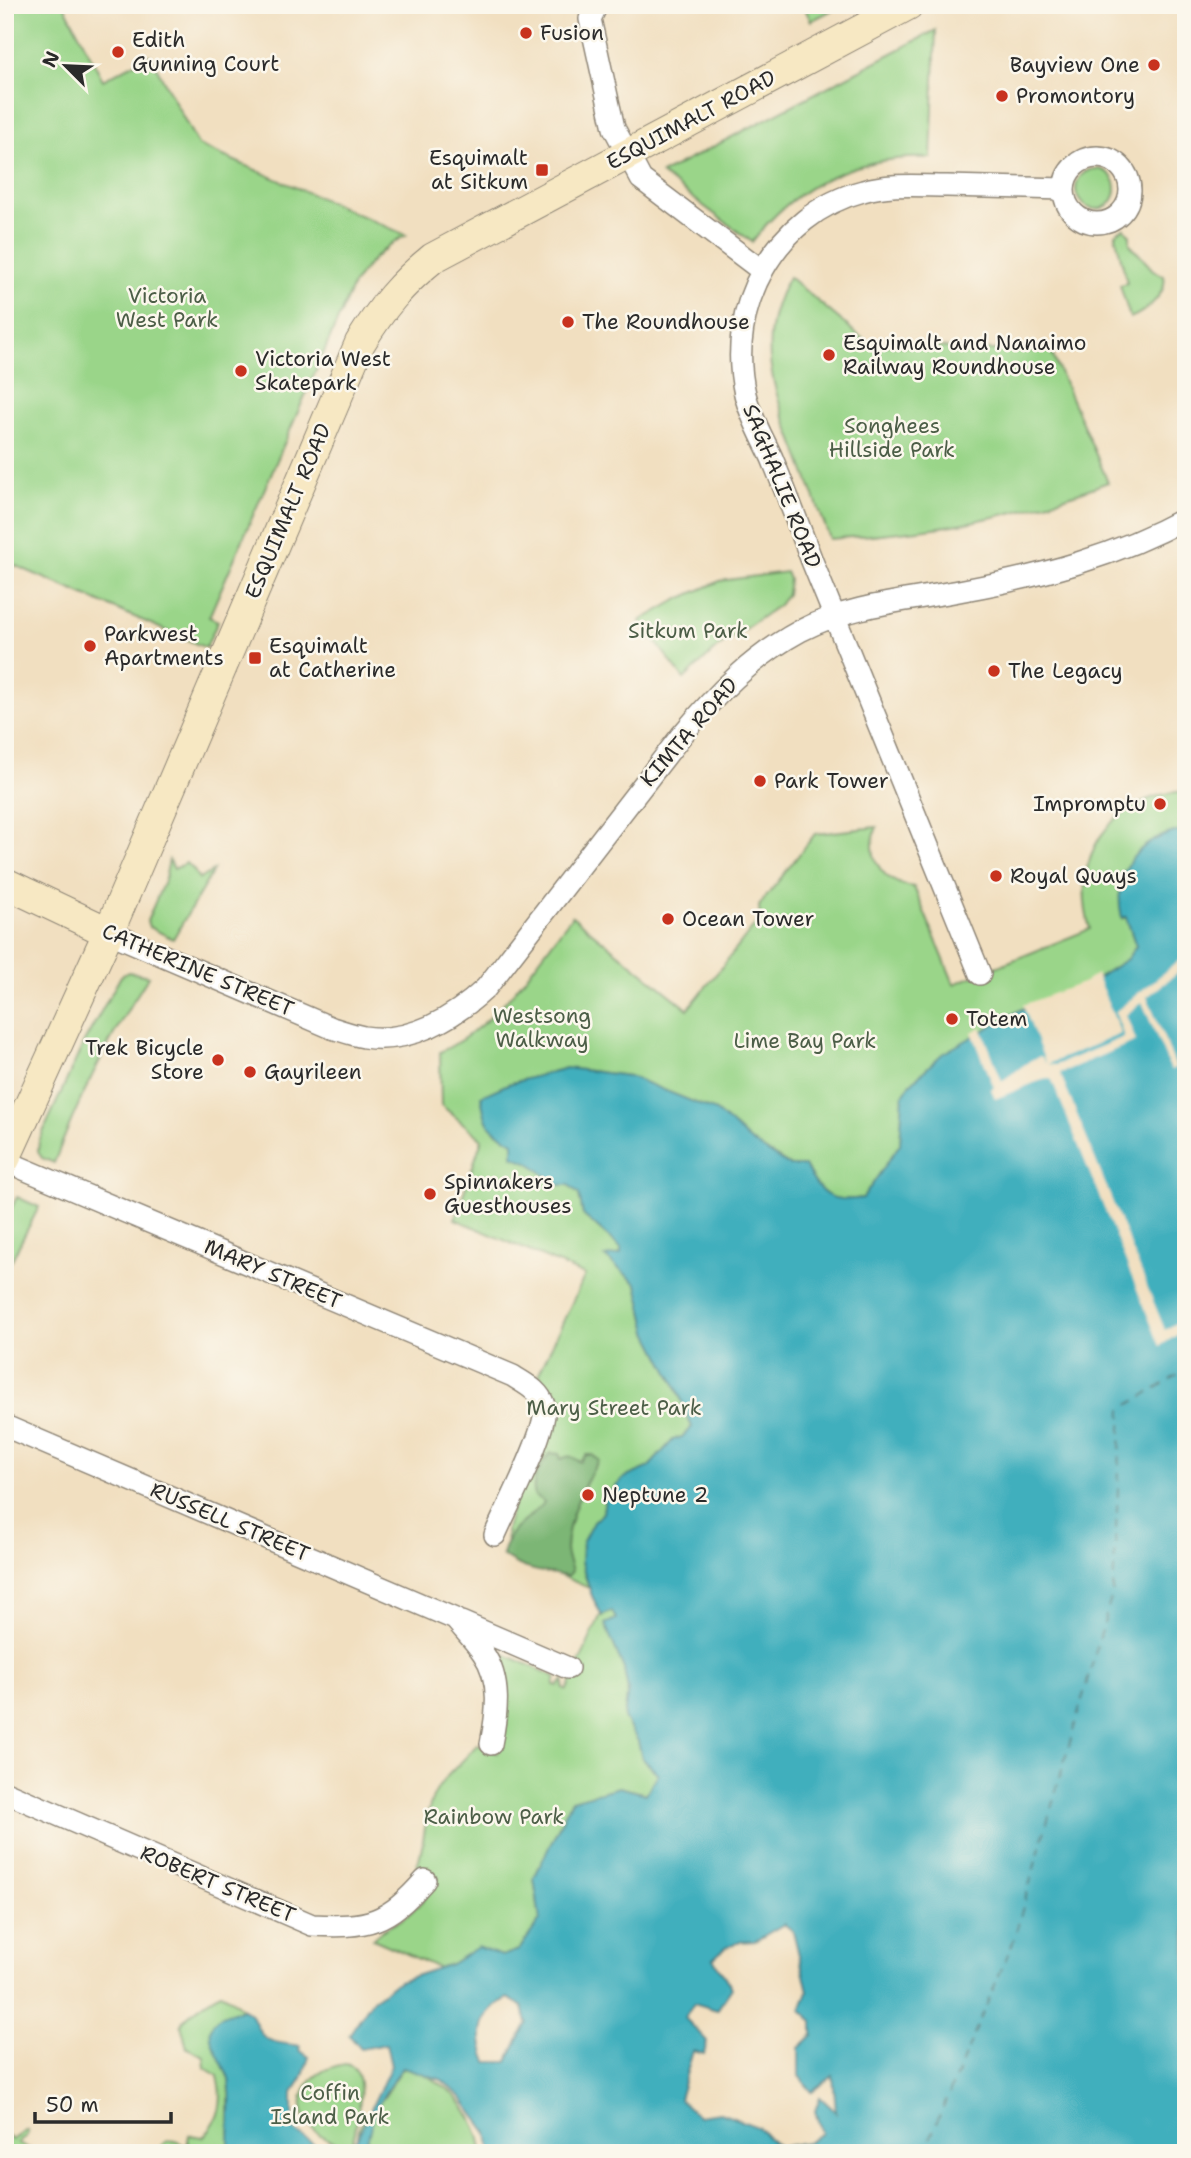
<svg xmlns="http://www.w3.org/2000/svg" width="1191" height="2158" viewBox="0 0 1191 2158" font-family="'Shantell Sans',sans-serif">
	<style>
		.green { fill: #9ad589; stroke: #62805a; stroke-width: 2 }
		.forest { fill: #7bb675; stroke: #537050; stroke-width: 2 }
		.water { fill: #40afbd; stroke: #366d74; stroke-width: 2; fill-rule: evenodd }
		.pier { fill: #f1dfc0 }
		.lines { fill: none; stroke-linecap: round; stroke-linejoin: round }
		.ferry { stroke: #336065; stroke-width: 2; stroke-dasharray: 9 7; stroke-linecap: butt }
		.minor-casing { stroke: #8e8576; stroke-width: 24 }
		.secondary-casing { stroke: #8e8576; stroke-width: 32 }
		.minor { stroke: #fff; stroke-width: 21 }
		.secondary { stroke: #f7e8c3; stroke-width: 30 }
		.poi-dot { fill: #c8321e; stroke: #fbf7ec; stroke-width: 2.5 }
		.labels { text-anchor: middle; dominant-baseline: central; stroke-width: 5; stroke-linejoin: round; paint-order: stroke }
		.poi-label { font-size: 21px; fill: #2b2b2b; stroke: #fbf7ec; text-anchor: start }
		.street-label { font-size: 21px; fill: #2b2b2b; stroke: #fbf7ec }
		.park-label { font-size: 21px; fill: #4c5e47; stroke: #fbf7ec }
	</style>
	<rect width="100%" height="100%" fill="#fbf7ec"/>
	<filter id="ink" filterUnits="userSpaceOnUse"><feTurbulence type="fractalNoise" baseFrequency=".0143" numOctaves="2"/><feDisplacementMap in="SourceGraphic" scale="14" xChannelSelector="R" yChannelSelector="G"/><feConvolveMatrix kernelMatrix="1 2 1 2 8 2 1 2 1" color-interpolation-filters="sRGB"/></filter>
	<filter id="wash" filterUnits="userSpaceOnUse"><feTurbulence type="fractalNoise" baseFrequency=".00686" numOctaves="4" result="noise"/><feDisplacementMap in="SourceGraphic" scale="28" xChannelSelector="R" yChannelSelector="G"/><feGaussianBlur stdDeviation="1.57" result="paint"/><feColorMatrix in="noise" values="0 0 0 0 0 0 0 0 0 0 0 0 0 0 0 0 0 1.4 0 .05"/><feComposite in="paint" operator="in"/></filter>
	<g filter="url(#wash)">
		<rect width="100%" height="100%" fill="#f1dfc0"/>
		<!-- green -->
		<path class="green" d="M5,5H64L103,80L150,55L198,145L406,235C383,247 367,263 353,285L209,617L218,621L206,648L5,561Z
			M803,5H842L811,21Z
			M936,30L931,158C858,155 796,183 752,242L661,174Z
			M1076 189a20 20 0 1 1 40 0a20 20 0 1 1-40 0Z
			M1124,228L1130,235V244L1153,270L1164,276C1168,293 1146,312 1130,318L1120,285L1127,283L1116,238V233Z
			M789,277L869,344L1033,352L1050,349L1108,482C1056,502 1003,517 948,526C909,532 869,535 830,539C819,509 807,478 796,448C772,386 754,340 789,277Z
			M786,572L789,579L787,594L779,605L717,648L684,679L640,621L679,599L720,581Z
			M1186,791V832H1174L1123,918L1126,917L1136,946L1127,959L1086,985L1020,1010L903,1095L900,1144L863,1198C829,1203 820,1195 805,1166H791L750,1141L716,1111L629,1076L566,1068L508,1084L495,1131L513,1142L514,1156L530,1163L558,1185H569L579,1194L583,1215L621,1248V1254L606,1257L637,1284L648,1332L675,1384L692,1427L682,1437L673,1440L648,1468L624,1478L605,1498L603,1513L593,1522L581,1562L589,1588L517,1557L507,1544L506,1529L546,1390L539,1373L585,1275L455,1219L482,1139L441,1105L440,1052C499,1024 533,966 572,916L688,1009L760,919L759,906L815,834L877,827C865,857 882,883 914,887L954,984L1090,929C1069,857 1110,796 1186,791Z
			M169,860L174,869L186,863L193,869L199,879L213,871L173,939L149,927L147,921L165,879Z
			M128,972L149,976C111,1034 79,1098 54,1163L42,1158L38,1152L39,1141L84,1042L121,976Z
			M17,1197L39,1207L5,1273V1220Z
			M613,1611L616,1619L606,1624L624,1668L628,1690L624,1718L638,1741L642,1758L659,1774L647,1794L619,1787L572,1800L534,1878L540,1920L519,1950L502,1956L478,1948L451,1964L439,1968L373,1939C378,1930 392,1926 401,1920C417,1909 429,1895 438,1878L417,1866C426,1841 423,1812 438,1788C448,1772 465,1761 477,1744L498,1753C511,1720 510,1693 499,1660L500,1656L504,1654L556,1677L554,1685L558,1686L564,1680L563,1688L567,1690L601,1614L602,1616Z
			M221,1993L229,1997L243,2009L217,2019L223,2064L229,2080V2146L223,2153H156C164,2137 174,2138 187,2147L189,2135L203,2137C221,2119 224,2100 218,2076L205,2068L204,2056L187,2048L181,2025C185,2016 211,1997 221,1993Z
			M345,2064C372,2067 356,2123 353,2141L347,2145C289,2135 285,2074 345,2064Z
			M407,2064C421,2072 437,2080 449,2090C465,2103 482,2132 482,2153H363C349,2121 369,2117 385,2096C392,2086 398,2072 407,2064Z
			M27,2130L28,2134L18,2144L40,2153H12L5,2148V2134L12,2140Z"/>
		<!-- forest -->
		<path class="forest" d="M550,1453L559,1454L561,1459C570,1454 573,1457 580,1462L586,1455H592L599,1460C583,1485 567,1519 566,1549C566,1556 570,1564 572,1571L568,1576C546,1573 520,1570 502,1555C509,1525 526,1524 544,1502L535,1496C530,1479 540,1466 550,1453Z"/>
		<!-- water -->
		<path class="water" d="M1174,832H1186V2153H491L488,2133L461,2097L442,2080L403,2067C393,2081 382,2095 376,2110C370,2124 369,2139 363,2153H350L391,2066L386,2044L361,2049L349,2035L373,1999L399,1981L451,1964L478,1947L502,1956L519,1950L540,1920L534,1878L572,1800L619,1787L646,1794L658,1774L642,1758L638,1741L624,1718L628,1690L624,1669L605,1624L616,1619L612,1611L602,1616L592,1596L581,1562L582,1543L593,1522L603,1513L605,1498L624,1478L648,1468L673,1440L682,1437L692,1427L675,1384L648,1332L637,1284L605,1257L621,1254V1248L583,1215L579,1194L569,1185H558L530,1163L513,1156V1142C487,1126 486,1127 481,1096L508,1084L566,1068L629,1076L716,1111L750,1141L790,1166H805C820,1195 829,1203 863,1198L900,1144L903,1095L911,1083L942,1054L1020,1010L1086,985L1127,959L1136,946L1126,917L1122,918C1112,875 1133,844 1174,832ZM784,1924L793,1931L808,1991L801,2010L813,2021V2035L799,2048V2076L812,2092L833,2076L836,2112L820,2097L815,2111L822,2133L807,2142L781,2147L768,2138L758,2127L720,2113L698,2116L679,2099L693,2051L704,2054L707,2041L685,2018L694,2003L717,2010L732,1988L713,1959L725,1948L737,1942L755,1941ZM508,1998L523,2007L527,2023L507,2062H487C475,2033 480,2013 508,1998Z
			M243,2009C258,2015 254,2031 267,2039C276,2044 290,2044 300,2046L299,2050L309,2057L302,2078L293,2092V2129L325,2153H223L229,2146C229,2128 232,2097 229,2080C226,2064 198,2033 217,2019C223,2014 235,2012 243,2009Z"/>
		<!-- pier -->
		<path class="pier" d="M1186,955V980L1181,970L1147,997L1176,1067L1171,1070L1142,1002L1126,1015L1136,1041L1060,1073L1165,1330L1186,1317V1329L1160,1346L1052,1080L1046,1078L995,1099L991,1089L994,1087L972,1032L981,1027L1002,1081L1031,1060L1041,1056L1046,1064L1023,1005L1085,982L1096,974L1121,1034L1048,1064L1056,1065L1124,1037L1115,1012Z"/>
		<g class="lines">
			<!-- ferry -->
			<path class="ferry" d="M924,2153L1013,1942L1113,1591L1122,1409L1186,1370"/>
		</g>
	</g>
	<g filter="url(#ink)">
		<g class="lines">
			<!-- minor casing -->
			<g class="minor-casing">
				<path id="minor" d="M597,5L590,19L614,128L641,179L761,270
					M1064 190a33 33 0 1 1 66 0a33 33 0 1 1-66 0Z
					M108,932L332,1028C342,1031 353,1035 364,1037C410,1044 454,1018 486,988L681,736C716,694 752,657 800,631C852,604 908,601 964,590C1042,576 1116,556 1186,518
					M980,974L812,561C799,526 786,492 772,458C763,438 750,416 745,394C725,308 775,214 863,191C890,183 919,186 947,186C986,187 1025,188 1064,189
					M5,1161L513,1376C525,1384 539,1390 544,1405C550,1427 505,1511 495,1535
					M5,1426L455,1619C464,1630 475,1641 483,1653C502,1680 497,1714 491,1744
					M461,1622L568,1668
					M5,1792L312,1925C369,1928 387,1923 425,1880"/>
			</g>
			<!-- secondary casing -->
			<g class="secondary-casing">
				<path id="secondary" d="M5,883L108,932
					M5,1159L113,922L360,343C383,306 400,285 433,258L908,5"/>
			</g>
			<!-- minor -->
			<use href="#minor" class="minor"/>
			<!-- secondary -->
			<use href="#secondary" class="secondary"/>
		</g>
	</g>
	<!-- markers -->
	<g class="poi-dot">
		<circle cx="526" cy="33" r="7"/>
		<circle cx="118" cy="52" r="7"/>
		<circle cx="1154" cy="65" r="7"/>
		<circle cx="1002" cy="96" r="7"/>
		<rect x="535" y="163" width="14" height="14" rx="3.5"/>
		<circle cx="568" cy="322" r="7"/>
		<circle cx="829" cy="355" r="7"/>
		<circle cx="241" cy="371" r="7"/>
		<circle cx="90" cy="646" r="7"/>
		<rect x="248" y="651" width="14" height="14" rx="3.5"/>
		<circle cx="994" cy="671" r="7"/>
		<circle cx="760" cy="781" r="7"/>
		<circle cx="1160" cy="804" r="7"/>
		<circle cx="996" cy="876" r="7"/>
		<circle cx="668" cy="919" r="7"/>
		<circle cx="952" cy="1019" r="7"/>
		<circle cx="218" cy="1060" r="7"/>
		<circle cx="250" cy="1072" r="7"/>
		<circle cx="430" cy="1194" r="7"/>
		<circle cx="588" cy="1495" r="7"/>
	</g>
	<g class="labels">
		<!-- poi labels -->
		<g class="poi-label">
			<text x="540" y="33">Fusion</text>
			<text x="132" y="40">Edith<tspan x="132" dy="24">Gunning Court</tspan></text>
			<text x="1140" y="65" text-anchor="end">Bayview One</text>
			<text x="1016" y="96">Promontory</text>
			<text x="528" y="158" text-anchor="end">Esquimalt<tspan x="528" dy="24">at Sitkum</tspan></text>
			<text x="582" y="322">The Roundhouse</text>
			<text x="843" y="343">Esquimalt and Nanaimo<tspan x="843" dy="24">Railway Roundhouse</tspan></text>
			<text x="255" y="359">Victoria West<tspan x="255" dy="24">Skatepark</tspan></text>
			<text x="104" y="634">Parkwest<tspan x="104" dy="24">Apartments</tspan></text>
			<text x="269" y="646">Esquimalt<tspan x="269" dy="24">at Catherine</tspan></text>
			<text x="1008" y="671">The Legacy</text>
			<text x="774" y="781">Park Tower</text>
			<text x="1146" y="804" text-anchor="end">Impromptu</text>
			<text x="1010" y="876">Royal Quays</text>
			<text x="682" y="919">Ocean Tower</text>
			<text x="966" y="1019">Totem</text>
			<text x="204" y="1048" text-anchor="end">Trek Bicycle<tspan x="204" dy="24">Store</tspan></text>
			<text x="264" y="1072">Gayrileen</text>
			<text x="444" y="1182">Spinnakers<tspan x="444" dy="24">Guesthouses</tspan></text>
			<text x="602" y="1495">Neptune 2</text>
		</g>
		<!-- street labels -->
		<g class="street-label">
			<text transform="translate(691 120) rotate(-28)">ESQUIMALT ROAD</text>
			<text transform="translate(782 486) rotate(68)">SAGHALIE ROAD</text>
			<text transform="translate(288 511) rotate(-67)">ESQUIMALT ROAD</text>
			<text transform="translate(689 732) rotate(-49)">KIMTA ROAD</text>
			<text transform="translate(198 970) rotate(23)">CATHERINE STREET</text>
			<text transform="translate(273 1274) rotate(23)">MARY STREET</text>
			<text transform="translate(230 1522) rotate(23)">RUSSELL STREET</text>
			<text transform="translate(218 1884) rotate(23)">ROBERT STREET</text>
		</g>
		<!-- park labels -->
		<g class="park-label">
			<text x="167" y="296">Victoria<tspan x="167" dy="24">West Park</tspan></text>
			<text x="892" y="426">Songhees<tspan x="892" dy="24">Hillside Park</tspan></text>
			<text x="688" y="631">Sitkum Park</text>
			<text x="542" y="1016">Westsong<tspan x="542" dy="24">Walkway</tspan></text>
			<text x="805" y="1041">Lime Bay Park</text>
			<text x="614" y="1408">Mary Street Park</text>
			<text x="494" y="1817">Rainbow Park</text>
			<text x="330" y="2093">Coffin<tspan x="330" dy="24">Island Park</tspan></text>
		</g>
	</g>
	<!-- margin -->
	<rect width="1191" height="2158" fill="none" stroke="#fbf7ec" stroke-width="28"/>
	<!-- north arrow -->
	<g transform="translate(66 66) rotate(294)" stroke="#fbf7ec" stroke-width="5" paint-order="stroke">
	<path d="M0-5L12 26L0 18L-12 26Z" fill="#2b2b2b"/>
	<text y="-10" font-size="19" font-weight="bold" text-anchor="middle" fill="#2b2b2b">N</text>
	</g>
	<!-- scale -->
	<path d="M35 2112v10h136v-10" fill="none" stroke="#2b2b2b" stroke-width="3.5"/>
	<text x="46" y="2112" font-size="21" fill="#2b2b2b" stroke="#fbf7ec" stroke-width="5" paint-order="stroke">50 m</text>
</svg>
